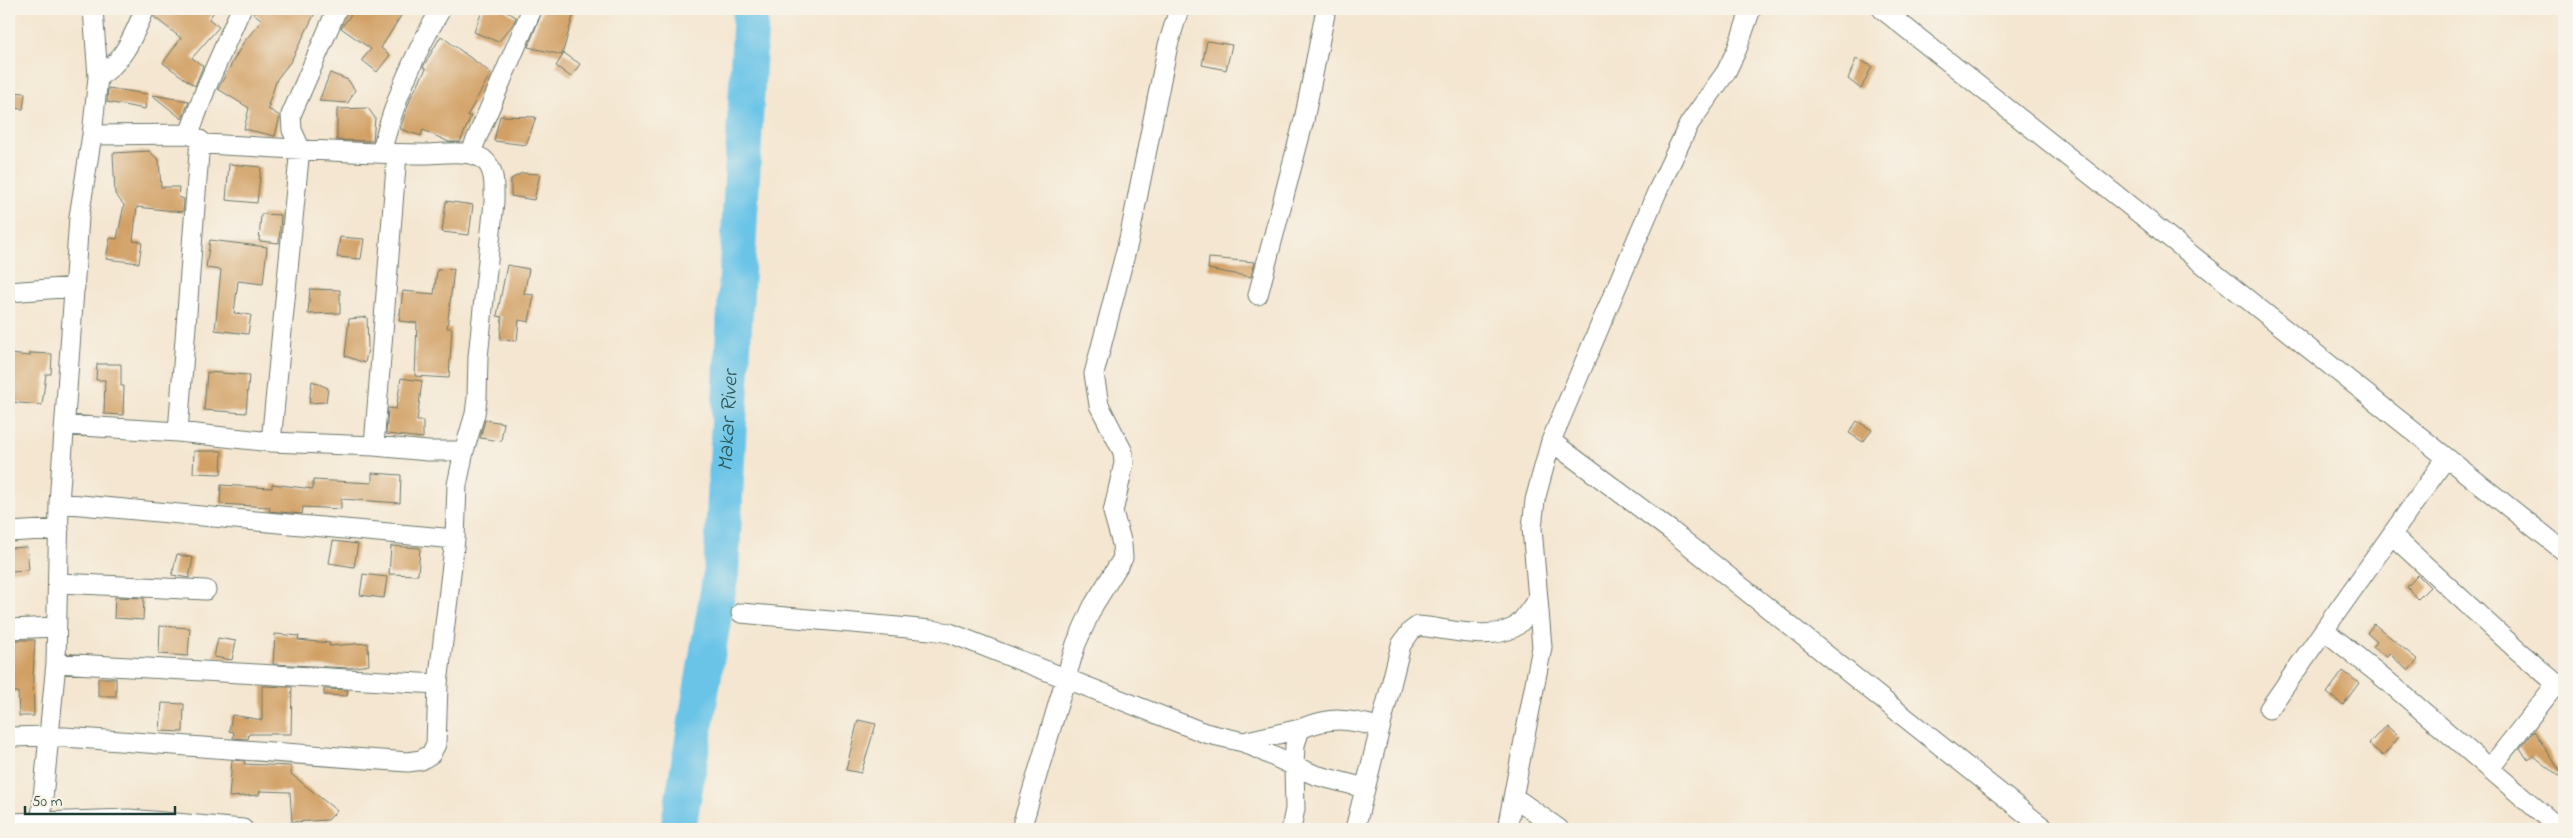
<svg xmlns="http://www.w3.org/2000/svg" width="2573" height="838" viewBox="0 0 2573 838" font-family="'Indie Flower',sans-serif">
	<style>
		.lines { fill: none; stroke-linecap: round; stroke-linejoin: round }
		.river { stroke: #6bc4e8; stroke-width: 36 }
		.building { fill: #d2a065 }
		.minor-casing { stroke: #6a786b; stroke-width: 21 }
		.minor { stroke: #fff; stroke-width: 19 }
		.labels { text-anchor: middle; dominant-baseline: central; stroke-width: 4; stroke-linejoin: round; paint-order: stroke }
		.water-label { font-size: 22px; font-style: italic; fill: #2e5858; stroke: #f7f3e8 }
	</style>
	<rect width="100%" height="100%" fill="#f7f3e8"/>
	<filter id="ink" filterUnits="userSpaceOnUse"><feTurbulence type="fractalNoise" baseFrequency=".02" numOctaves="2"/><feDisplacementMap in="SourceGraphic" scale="10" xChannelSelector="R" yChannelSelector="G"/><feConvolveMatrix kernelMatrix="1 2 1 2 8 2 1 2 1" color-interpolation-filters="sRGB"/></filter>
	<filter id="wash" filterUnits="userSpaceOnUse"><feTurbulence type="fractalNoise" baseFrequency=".0096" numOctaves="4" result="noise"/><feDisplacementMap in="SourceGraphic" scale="20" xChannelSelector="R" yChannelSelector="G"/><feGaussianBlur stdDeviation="1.12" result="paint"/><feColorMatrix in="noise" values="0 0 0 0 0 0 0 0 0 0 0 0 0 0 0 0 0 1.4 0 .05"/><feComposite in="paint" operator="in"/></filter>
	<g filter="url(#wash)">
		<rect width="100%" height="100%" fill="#f4e6d0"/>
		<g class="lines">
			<!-- river -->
			<path class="river" id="s1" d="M678,829L721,573L751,9"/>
		</g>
		<g id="blocks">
			<!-- building -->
			<path class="building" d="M156,9H216L209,19L219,27L192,58L203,66L195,86L163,63L181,38L154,17Z
				M252,9H317L291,61L277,79L268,105H270L268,109L280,116L275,136L244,129L249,108L218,89L243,43L262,20L252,12Z
				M355,9H393L402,14L381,48L390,55L377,72L362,60L371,49L341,28Z
				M483,9H503L516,17L513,25L498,42L474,32Z
				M543,9H575L562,55L528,47Z
				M441,36L491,73L467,116H471L460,142H449L423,130L421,136L400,129L411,97L426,69L423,67Z
				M1207,41L1232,45L1226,70L1202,65Z
				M564,53L580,64L571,77L556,66Z
				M1856,59L1872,66L1861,89L1848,79Z
				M330,73L348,80L355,90L348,103L319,101Z
				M108,88L148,94L145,109L107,102Z
				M9,92L25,93L23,109L9,108Z
				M152,95L189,101L183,117L182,119Z
				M368,108L375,118L373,141L337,140V109Z
				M500,116L536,117L526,145L494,141Z
				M149,151L159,160L161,187H179L178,197L184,199L183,212L137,207L133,241L142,242L139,263L106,259L110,238L117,239L124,205L115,194L113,153Z
				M229,164L261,167L257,203L226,200Z
				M522,173L540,174L534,200L511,196V179Z
				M446,201L473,205L469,235L442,232Z
				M261,214L281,215L279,243L259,241Z
				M340,237L364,239L361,259L337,257Z
				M210,240L267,247L263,284L238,281L234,313L251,315L248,334L215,330L221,270L206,268Z
				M1209,258L1255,262L1251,277L1208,269Z
				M507,265L529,269L524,294L534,295L529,322L519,320L517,341L500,340L502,317L497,316Z
				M454,269L447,328H452L449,378L415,376L417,323L399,321L403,291L434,294L437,270Z
				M310,289L340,290V313L308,314Z
				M367,317L368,348L365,363L345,356L349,319Z
				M30,353L52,354L51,374H46L42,405L9,402V354L30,356Z
				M97,364H121V386H124L123,415L104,414L105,380H96Z
				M207,372L249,375L246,413L204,410Z
				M401,378L422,381L417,421H423V438L386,434L388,408L396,409Z
				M312,381L328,388L326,402L309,403Z
				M485,420L504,423L501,441L480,438Z
				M1857,421L1872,430L1863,442L1849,433Z
				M194,451H222L221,474L193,473Z
				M372,473L401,475L400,503L341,499V509L303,507L302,514L269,511L270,507L220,504L221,485L272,488V484L313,489V480L372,483Z
				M333,541L358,544L354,567L329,563Z
				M391,546L420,548L418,575L389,574Z
				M27,547L29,570L9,571V548Z
				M177,554L193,558L189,578L172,575Z
				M363,574L387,577L384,598L360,595Z
				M2418,575L2430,587L2418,599L2407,587Z
				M115,597L144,598L143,620L114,618Z
				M2374,624L2418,660L2408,671L2389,653L2387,657L2373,647L2377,642L2367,633Z
				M160,626L190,628L188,656L159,654Z
				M275,634L299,636L298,640L330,643L329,646L368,643L369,665L349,668L273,664Z
				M218,638L236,641L232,660L214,657Z
				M9,640H35L33,676L34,716H19L18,692H9Z
				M2343,671L2359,683L2343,705L2327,693Z
				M98,678H116V696H98Z
				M262,686L292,687L291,734H249L248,739L233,738L234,732L229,731L232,715L262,720Z
				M324,689L348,690L347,696L324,695Z
				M162,703L184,704L183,732L160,731Z
				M858,720L876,724L861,773L846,770Z
				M2386,725L2399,737L2383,756L2369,744Z
				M2534,731L2562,774L2559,776L2534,756L2528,760L2520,748Z
				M232,760L245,761L244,764L291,766V774L337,811L328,820L292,822L290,792L260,791L259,795L229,797Z"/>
		</g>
	</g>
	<g filter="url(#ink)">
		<use href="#blocks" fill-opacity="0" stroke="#6a786b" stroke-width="1"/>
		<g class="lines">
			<!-- minor casing -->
			<g class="minor-casing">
				<path id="minor" d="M93,9L98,77
					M1882,9L2564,551
					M189,134L206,88L241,9
					M92,135L189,134L200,140L178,432
					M381,153C394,101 414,54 441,9
					M470,154L532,9
					M9,292L75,287
					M1258,295L1304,120L1326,9
					M66,425L178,432L271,442L374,446L428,451H464L475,414L477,398L478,357L494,202C494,187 496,169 483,159C468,149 440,154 423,154C349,154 275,147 202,144
					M1551,441L1670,530L2045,829
					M271,442L300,148L292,130L291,115L337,9
					M374,446L397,154
					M2446,458L2324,630L2385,679L2560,829
					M59,503L455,539L457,485L464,451
					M9,532L59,529
					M2392,535L2517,650L2564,690
					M59,583L206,590
					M741,613L931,630L950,633L1205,733L1243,742L1294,766L1295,809L1291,829
					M9,629L56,627
					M56,663L438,684
					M2269,709L2324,630
					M9,737L51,736L408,762L421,760L431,754L436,744L438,684L455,539
					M1243,742L1300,729
					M2490,768L2557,683
					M1365,788L1315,775L1294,766L1295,745L1300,729C1332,716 1347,719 1379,727
					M1514,797L1559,829
					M9,823L129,819L243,829
					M40,829L56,663L59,503L76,262L79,217L92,135L98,77C124,62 133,36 145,9
					M1021,829L1076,644L1093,606L1123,558L1122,544L1113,512L1124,463L1123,452L1099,405L1094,374L1129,239L1168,45L1179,9
					M1355,829L1401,645L1411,631L1418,626C1445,628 1488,641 1513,628C1522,624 1531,607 1538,599
					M1507,829L1542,647L1532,528L1535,500L1551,441L1657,192L1689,124L1726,72L1737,49L1751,9"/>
			</g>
			<!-- minor -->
			<use href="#minor" class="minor"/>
		</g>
	</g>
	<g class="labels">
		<!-- water labels -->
		<g class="water-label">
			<text stroke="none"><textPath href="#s1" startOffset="412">Makar River</textPath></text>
		</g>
	</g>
	<!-- margin -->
	<rect width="2573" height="838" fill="none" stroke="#f7f3e8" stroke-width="30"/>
	<!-- scale -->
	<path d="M25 806v8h150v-8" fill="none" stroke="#1f3d34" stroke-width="2.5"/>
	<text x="32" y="806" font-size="15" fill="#1f3d34" stroke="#f7f3e8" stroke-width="4" paint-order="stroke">50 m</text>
</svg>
